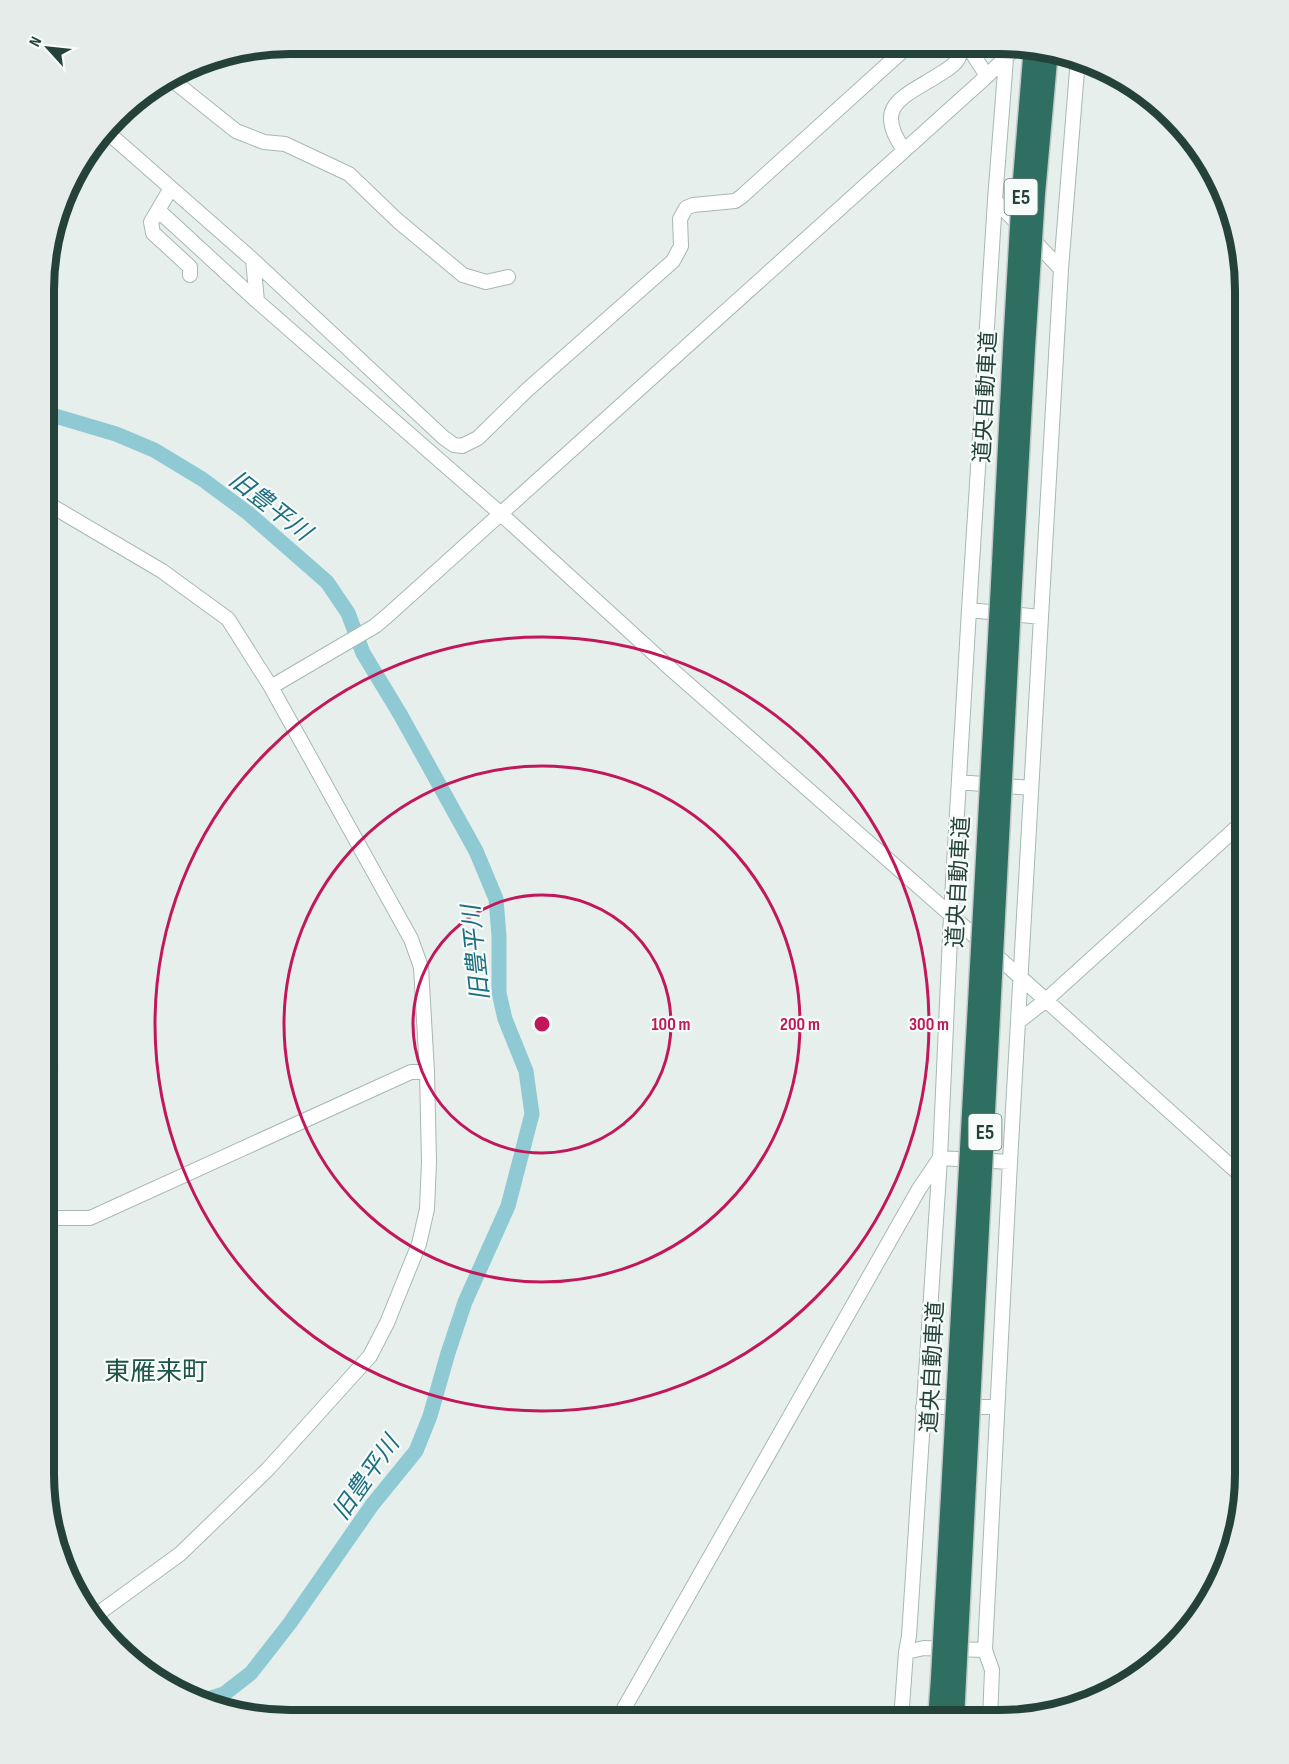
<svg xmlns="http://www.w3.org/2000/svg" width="1289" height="1764" viewBox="0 0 1289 1764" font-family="'Sofia Sans Condensed','Noto Sans JP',sans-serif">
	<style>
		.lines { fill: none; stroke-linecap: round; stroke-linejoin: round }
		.river { stroke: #8ec9d4; stroke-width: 15 }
		.minor-casing { stroke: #a8b8b2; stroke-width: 16 }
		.highway-casing { stroke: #c2cac8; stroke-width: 21 }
		.minor { stroke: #fff; stroke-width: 14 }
		.highway { stroke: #2f6f62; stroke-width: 18 }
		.highway-bridge-casing { stroke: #c2cac8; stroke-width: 21; stroke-linecap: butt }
		.highway-bridge { stroke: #2f6f62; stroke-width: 18 }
		.ring { fill: none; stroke: #c2185b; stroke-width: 3 }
		.labels { text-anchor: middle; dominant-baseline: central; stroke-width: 4.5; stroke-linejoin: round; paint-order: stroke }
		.shield { fill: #f7fbf9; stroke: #637a73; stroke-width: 1.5 }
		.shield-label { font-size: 21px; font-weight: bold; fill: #24423a }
		.street-label { font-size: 22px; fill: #24423a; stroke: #f7fbf9 }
		.water-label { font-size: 24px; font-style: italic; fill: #1c6f80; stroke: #f7fbf9 }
		.quarter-label { font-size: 26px; fill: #1f5548; stroke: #f7fbf9 }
		.rim { fill: none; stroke: #24423a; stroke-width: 8 }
		.centre { fill: #c2185b; stroke: #f7fbf9; stroke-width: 3 }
		.ring-label { font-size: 18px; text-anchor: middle; font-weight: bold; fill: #c2185b; stroke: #f7fbf9; stroke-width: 4.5; stroke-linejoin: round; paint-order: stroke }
	</style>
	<rect width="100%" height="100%" fill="#e6efeb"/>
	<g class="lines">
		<!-- river -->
		<path class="river" d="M45,413L116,434L154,450L202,479L248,513L327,582L348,613L363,653L400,714L476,851L496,899L499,936V993L505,1019L526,1071L532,1114L508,1206L465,1302L448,1353L430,1416L416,1451L372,1505L290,1623L251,1673L224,1694L208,1699"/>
		<!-- minor casing -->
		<g class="minor-casing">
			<path id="minor" d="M967,45L987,76
				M171,79L236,131L264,142L285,144L349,174L398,221L463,275L486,282L508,277
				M106,131L171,188L151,222L153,233L190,267V275
				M904,150C872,105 904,97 940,74C946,70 954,66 958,59C960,55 961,50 961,45
				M171,188L253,260L257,301
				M995,200L1061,269
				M159,211L257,301L501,514L671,669L951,915L1245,1179
				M253,260L444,438L454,445L462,446L478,438L527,390L673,261L681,246L680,219L686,208L693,205L735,201L741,197L909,45
				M45,502L162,571L228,619L271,687L411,939L421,967L427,1072L429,1162L427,1209L419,1244L387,1323L370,1356L268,1469L180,1554L92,1618
				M969,610L1041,617
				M271,687L375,626L387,616L987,76L1017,46
				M959,782L1031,788
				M1018,1022L1046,1000L1245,820
				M44,1218H90L411,1072H427
				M923,1407H997
				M906,1652L924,1648L985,1650
				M618,1719L919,1189L940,1158L1010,1162
				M901,1720L906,1652L909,1636L940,1158L951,915L969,610L995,200L1007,46
				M990,1720L992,1670L985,1650L1010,1162L1041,617L1061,269L1078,58"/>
		</g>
		<!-- highway casing -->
		<g class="highway-casing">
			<path id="highway" d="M1000,584L1012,348
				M1013,584L1026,348
				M44,1150C48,1101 50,1050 44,1001
				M937,1720L940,1678
				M955,1720L957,1679"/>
		</g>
		<!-- minor -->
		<use href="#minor" class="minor"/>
		<!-- highway -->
		<use href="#highway" class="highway"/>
		<!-- highway-bridge casing -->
		<g class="highway-bridge-casing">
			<path id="highway-bridge" d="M1012,348L1021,192L1033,46
				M1026,348L1036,194L1049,50
				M940,1678L1000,584
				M957,1679L1013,584"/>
		</g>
		<!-- highway-bridge -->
		<use href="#highway-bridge" class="highway-bridge"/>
	</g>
	<!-- distance rings -->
	<g class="ring">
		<circle cx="542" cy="1024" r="129"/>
		<circle cx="542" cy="1024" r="258"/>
		<circle cx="542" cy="1024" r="387"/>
	</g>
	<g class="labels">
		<!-- shield labels -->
		<g class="shield">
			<rect x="1004.5" y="179" width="33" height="36" rx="4.5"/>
			<rect x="968.5" y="1114" width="33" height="36" rx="4.5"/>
		</g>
		<g class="shield-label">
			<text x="1021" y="197">E5</text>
			<text x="985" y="1132">E5</text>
		</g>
		<!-- street labels -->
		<g class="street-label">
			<text transform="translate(986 397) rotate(-87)">道央自動車道</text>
			<text transform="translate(959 882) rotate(-87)">道央自動車道</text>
			<text transform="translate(933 1367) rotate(-87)">道央自動車道</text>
		</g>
		<!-- water labels -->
		<g class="water-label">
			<text transform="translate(270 506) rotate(38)">旧豊平川</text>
			<text transform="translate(476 953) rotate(-96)">旧豊平川</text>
			<text transform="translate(366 1478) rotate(-55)">旧豊平川</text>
		</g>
		<!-- quarter labels -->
		<g class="quarter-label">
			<text x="156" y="1372">東雁来町</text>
		</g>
	</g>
	<!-- crop -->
	<path d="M0 0H1289V1764H0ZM290 54H999A236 236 0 0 1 1235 290V1474A236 236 0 0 1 999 1710H290A236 236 0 0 1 54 1474V290A236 236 0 0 1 290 54Z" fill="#e6ecea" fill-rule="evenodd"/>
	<path class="rim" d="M290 54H999A236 236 0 0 1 1235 290V1474A236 236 0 0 1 999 1710H290A236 236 0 0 1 54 1474V290A236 236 0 0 1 290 54Z"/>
	<circle cx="542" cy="1024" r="9" class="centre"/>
	<g class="ring-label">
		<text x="671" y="1030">100 m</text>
		<text x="800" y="1030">200 m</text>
		<text x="929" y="1030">300 m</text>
	</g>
	<!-- north arrow -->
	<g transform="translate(48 48) rotate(297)" stroke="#f7fbf9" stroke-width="4.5" paint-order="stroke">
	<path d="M0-4.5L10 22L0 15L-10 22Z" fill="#24423a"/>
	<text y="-9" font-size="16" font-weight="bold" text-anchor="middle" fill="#24423a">N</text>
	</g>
</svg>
